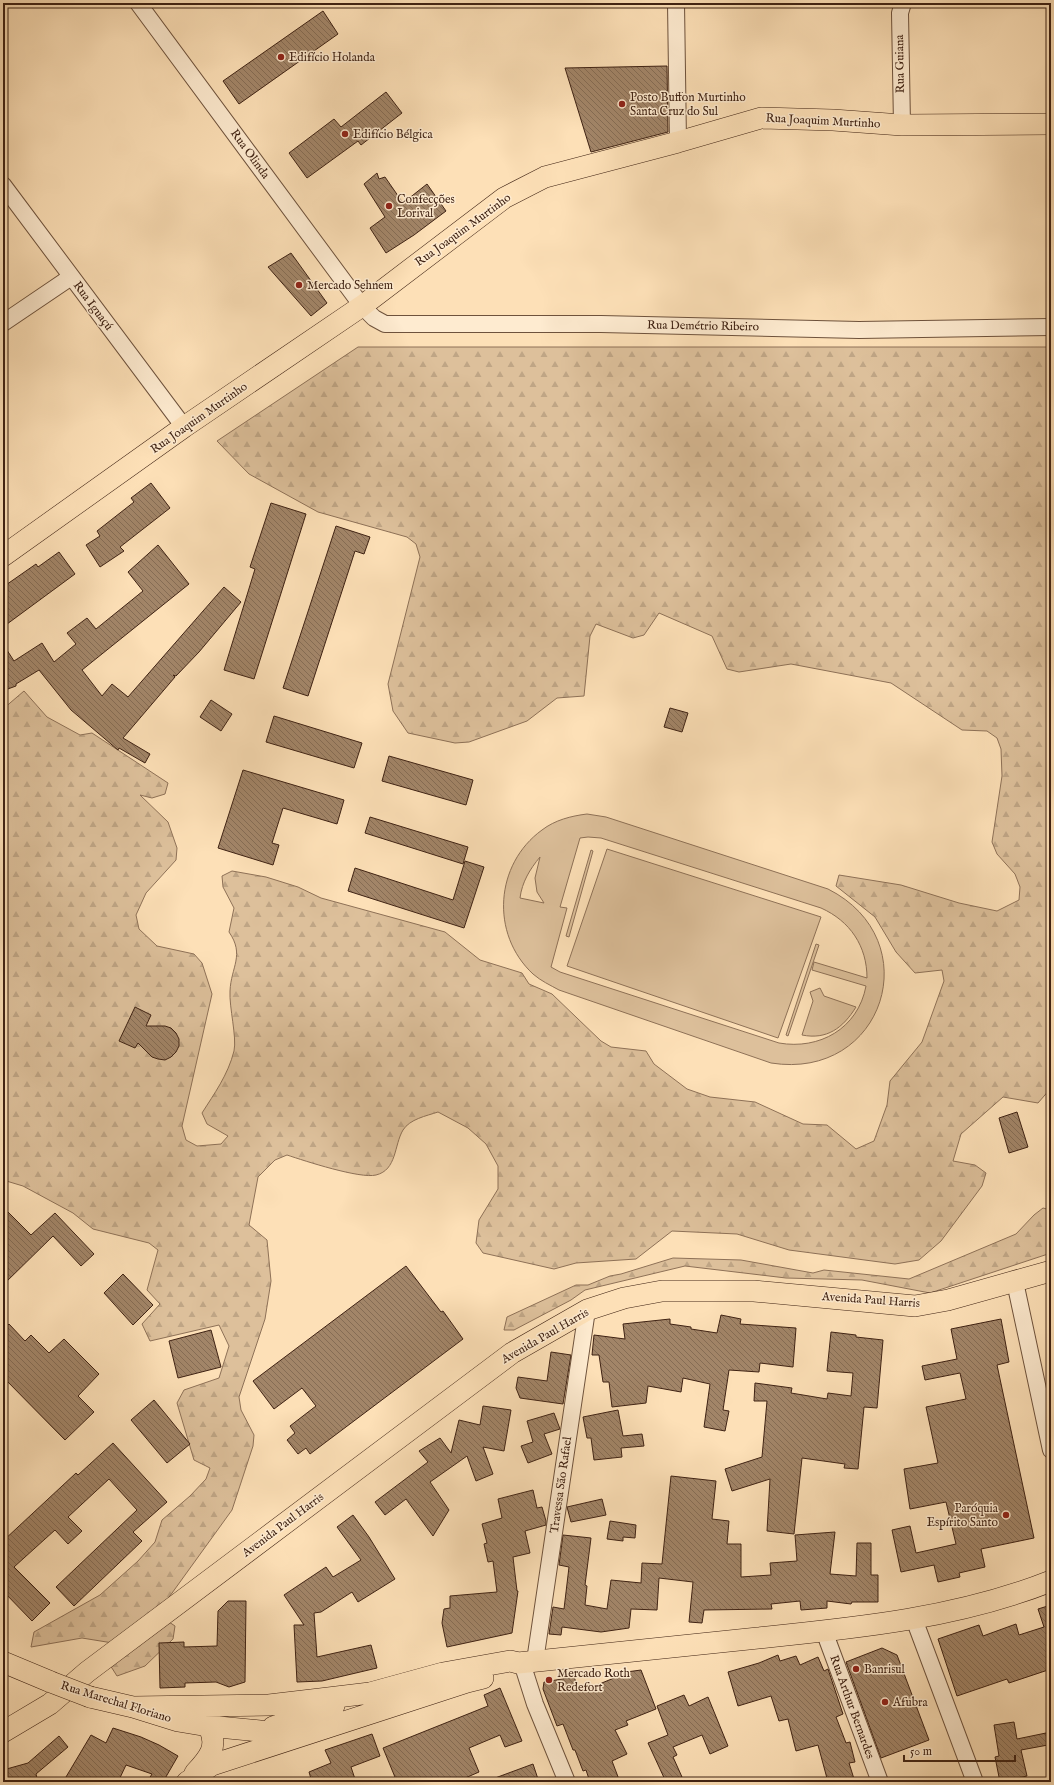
<svg xmlns="http://www.w3.org/2000/svg" width="1054" height="1785" viewBox="0 0 1054 1785" font-family="'IM FELL English',serif">
	<style>
		.forest { fill: url(#forest-firs); stroke: #8e7157 }
		.green { fill: #ddc09b; stroke: #8e7157; fill-rule: evenodd }
		.building { fill: url(#building-back-hatch); stroke: #3f2213 }
		.lines { fill: none; stroke-linecap: round; stroke-linejoin: round }
		.minor-casing { stroke: #6e523c; stroke-width: 18 }
		.major-casing { stroke: #3f2213; stroke-width: 22 }
		.minor { stroke: #feebd0; stroke-width: 16 }
		.major { stroke: #fde0b7; stroke-width: 21 }
		.major-bridge-casing { stroke: #3f2213; stroke-width: 22; stroke-linecap: butt }
		.major-bridge { stroke: #fde0b7; stroke-width: 21 }
		.poi-dot { fill: #8f2418; stroke: #feebd0; stroke-width: 1.5 }
		.labels { text-anchor: middle; dominant-baseline: central; stroke-width: 3; stroke-linejoin: round; paint-order: stroke }
		.poi-label { font-size: 12px; fill: #3f2213; stroke: #feebd0; text-anchor: start }
		.street-label { font-size: 12px; fill: #3f2213; stroke: #feebd0 }
	</style>
	<defs>
		<pattern id="forest-firs" width="22" height="20" patternUnits="userSpaceOnUse"><rect width="22" height="20" fill="#ddc09b"/><path d="M5 1l3.5 6h-7zM16 11l3.5 6h-7z" fill="#bfa585"/></pattern>
		<pattern id="building-back-hatch" width="6" height="6" patternUnits="userSpaceOnUse"><rect width="6" height="6" fill="#a28568"/><path d="M-1 5l2 2M0 0l6 6M5-1l2 2" fill="none" stroke="#856c54"/></pattern>
	</defs>
	<rect width="100%" height="100%" fill="#fde0b7"/>
	<filter id="stains"><feTurbulence type="fractalNoise" baseFrequency=".005" numOctaves="4"/><feColorMatrix values="0 0 0 0 .2 0 0 0 0 .09 0 0 0 0 .02 0 0 0 .5 -.17"/></filter>
	<radialGradient id="worn" r=".72"><stop offset=".6" stop-color="#630" stop-opacity="0"/><stop offset="1" stop-color="#630" stop-opacity=".3"/></radialGradient>
	<!-- forest -->
	<path class="forest" d="M358,347H1051V1088L1038,1103L1003,1097L961,1134L953,1161L975,1165L986,1173L982,1186L941,1241L919,1260L895,1264L789,1250L737,1234L672,1231L636,1259L576,1263L554,1269L483,1253L476,1243L479,1220L498,1189V1166L486,1144L468,1128L438,1112C426,1116 410,1119 403,1130C394,1145 397,1170 376,1175C360,1179 305,1161 287,1155L275,1160L258,1177L249,1225L267,1240L271,1281L265,1319L239,1397L241,1410L254,1435L253,1446L232,1510L154,1618H163L175,1626L173,1639L145,1666L117,1676L110,1665L119,1644L82,1638L31,1647L34,1632L100,1595L138,1561L155,1542L162,1520L190,1496L206,1479L210,1468L194,1460L177,1403L184,1390L219,1378L229,1346L219,1325L150,1341L142,1324L160,1304L147,1290L158,1250L149,1243L93,1229L73,1213L23,1186L3,1180V709L24,691L47,717L80,735L92,733L168,783L165,794L152,798L140,795L168,822L177,848L176,860L146,893L136,915L139,929L157,946L194,954L202,963L212,994L182,1126L186,1140L197,1146L221,1144L228,1136L207,1124L202,1113C214,1094 228,1075 234,1051C237,1037 229,1007 230,991C231,967 245,955 229,932L234,908L223,887L222,876L232,871L266,877L298,887L321,898L445,932L480,960L522,973L529,984L552,994L601,1041L611,1047L646,1051L654,1064L687,1089L710,1097L755,1102L803,1124L827,1125L856,1149L874,1141L887,1105L890,1081L922,1042L944,981L942,970L915,973L896,952L875,917L836,886L839,875L901,885L959,903L997,911L1019,900L1020,887L1015,874L997,854L992,842L1002,776L1001,749L997,738L987,731L962,730L891,683L791,664L739,672L727,669L712,636L659,613L644,635L633,638L596,624L590,636L584,696L557,698L527,721L469,742L455,743L408,733L393,711L388,684L420,557L416,544L407,537L318,512L249,474L217,441Z
		M1043,1208L1051,1210V1253L930,1293L862,1280L786,1278L685,1266L585,1290L571,1300L514,1330H504L507,1317L576,1285H588L610,1276L621,1274L673,1258L741,1260L813,1273L824,1270L909,1279L1016,1234L1034,1215Z"/>
	<!-- green -->
	<path class="green" d="M587,814L606,817L828,889C929,940 884,1081 771,1063L559,990C550,985 541,981 533,974C490,934 495,864 542,830C555,820 571,816 587,814ZM588,837L601,838L821,908C850,921 867,946 867,978L814,962L812,970L866,986C858,1029 819,1050 779,1043L560,972L551,967L567,908L560,907L580,838ZM540,857L535,878L537,892L544,903L520,898C522,882 530,869 540,857Z
		M607,849L821,917L778,1038L567,966Z
		M591,850L593,851L569,937L566,936Z
		M816,944L819,945L788,1036L786,1035Z
		M820,988L824,996L856,1007C843,1028 827,1040 802,1035L813,1001L810,992Z"/>
	<!-- building -->
	<path class="building" d="M323,11L338,34L239,104L223,81Z
		M667,66L668,132L591,152L565,68Z
		M386,92L402,113L361,145L358,141L307,178L289,153L334,119L341,127Z
		M377,173L379,179L385,177L403,203L427,184L446,211L414,235L386,253L370,228L385,217L364,184Z
		M291,253L327,303L311,316L268,267Z
		M151,483L170,508L120,547L124,551L100,567L86,545L100,536L97,531L134,502L131,498Z
		M271,503L306,514L254,679L224,670L255,569L250,567Z
		M336,526L370,537L364,554L355,551L308,696L283,688Z
		M158,545L189,584L82,670L102,696L112,684L128,697L224,587L241,602L199,652L176,676L173,675L175,677L123,738L150,754L145,763L119,748L118,750L71,710L39,670L16,684V686L5,690L3,680V644L14,661L42,643L54,662L76,644L67,633L87,618L96,629L143,591L128,572Z
		M59,552L75,574L3,627V587L36,564L38,567Z
		M211,700L232,714L221,731L200,717Z
		M670,708L688,713L682,732L664,727Z
		M274,716L362,743L354,768L266,742Z
		M389,756L473,780L466,805L382,781Z
		M243,770L344,800L337,824L283,808L272,843L279,845L273,865L218,848Z
		M370,817L468,847L463,864L365,833Z
		M465,861L484,867L464,928L348,891L355,868L453,900Z
		M135,1007L151,1015L146,1026H165L171,1028L176,1033L179,1039V1046L176,1052L171,1057L165,1060L158,1059L152,1057L138,1043L135,1048L119,1041Z
		M1017,1112L1028,1147L1009,1153L999,1118Z
		M3,1207L31,1235L55,1213L94,1254L81,1266L53,1236L3,1285Z
		M406,1266L441,1312L443,1311L463,1339L310,1454L306,1448L298,1454L287,1440L295,1433L290,1426L316,1406L302,1388L274,1409L253,1381Z
		M123,1274L153,1305L133,1325L104,1293Z
		M721,1315L741,1319L740,1324L796,1328L793,1367L760,1363L759,1372L729,1370L723,1410L729,1411L725,1431L704,1427L710,1384L683,1378L681,1392L648,1386L646,1403L612,1407L609,1382H603L599,1355H592L594,1335L625,1339L623,1324L670,1319V1324L691,1327V1329L717,1333Z
		M1001,1319L1009,1362L997,1365L1034,1538L981,1549L985,1567L959,1573L960,1577L938,1582L934,1565L901,1572L892,1530L910,1526L916,1553L956,1544L946,1502L910,1509L904,1469L938,1463L926,1407L966,1399L960,1373L925,1380L922,1366L957,1359L951,1329Z
		M9,1324L25,1341L31,1335L49,1353L64,1339L99,1374L78,1396L94,1412L65,1440L3,1377V1330Z
		M211,1330L221,1367L178,1378L169,1341Z
		M831,1332L856,1335V1337L883,1340L877,1408L864,1407L858,1469L844,1468L845,1464L802,1458L794,1534L767,1531L770,1479L732,1491L725,1469L762,1457L767,1401H754L755,1383L792,1388L791,1393L827,1399L828,1393L851,1396L853,1373L827,1371Z
		M551,1352L571,1355L563,1404L520,1398L516,1388L518,1377L547,1381Z
		M154,1400L190,1444L167,1463L131,1420Z
		M483,1406L511,1410L504,1451L483,1447L493,1474L476,1481L467,1456L430,1482L449,1510L433,1536L406,1499L385,1515L375,1502L428,1462L419,1451L440,1438L451,1453L459,1420L480,1425Z
		M618,1410L623,1436L642,1434L644,1446L621,1448L622,1457L594,1460L591,1438H587L583,1417Z
		M554,1413L560,1429L544,1434L552,1454L528,1463L521,1446L533,1442L527,1421Z
		M113,1443L167,1502L133,1532L142,1541L74,1606L56,1587L137,1510L109,1479L68,1517L82,1531L68,1544L55,1530L14,1567L50,1603L32,1621L3,1591V1541L76,1473L78,1475Z
		M671,1476L716,1481L712,1519L729,1521L727,1544H741V1577L771,1575L770,1563L797,1561L795,1535L835,1532L830,1574L856,1576L857,1543H871V1575H878V1602H852L851,1604L827,1601V1608L801,1610L800,1601L771,1604L772,1609L704,1610L702,1623L689,1622L693,1582L659,1578L657,1610L631,1609L629,1628L601,1632L562,1627L561,1635L549,1634L553,1607L564,1609L569,1567L559,1565L563,1535L591,1538L585,1585L587,1586L585,1605L607,1609L611,1580L641,1583L642,1563L662,1564Z
		M533,1490L537,1508L542,1507L546,1521V1525L525,1531L530,1553L513,1557L517,1591H518L512,1633L447,1647L442,1623L444,1609L450,1608V1596L497,1592L493,1561L488,1562L484,1544L487,1543L482,1524L502,1518L498,1499Z
		M602,1499L606,1515L571,1522L567,1507Z
		M353,1515L369,1537L395,1579L358,1602L352,1592L321,1612L314,1613L317,1657L371,1645L377,1668L322,1681L297,1682L294,1625H304L284,1595L326,1567L333,1577L361,1560L337,1527Z
		M610,1521L636,1525L635,1538L623,1537V1541L607,1539Z
		M228,1601H246L245,1682L229,1687L216,1682L185,1683V1687L160,1688L159,1643L184,1642V1647L217,1646L218,1611Z
		M1051,1605V1669L1009,1683L1007,1679L957,1696L938,1639L979,1625L983,1636L1016,1624L1019,1635L1044,1627L1038,1609Z
		M882,1648L897,1655L929,1740L881,1758L846,1662Z
		M778,1655L780,1661L796,1656L800,1665L818,1657L824,1671L828,1669L843,1714L836,1717L846,1743L850,1742L855,1762L849,1763L855,1782H828L818,1745L796,1751L788,1719L779,1721L771,1696L738,1706L728,1672L759,1663Z
		M641,1670L656,1709L626,1721L628,1725L615,1730L627,1754L612,1761L620,1782H590L586,1770L583,1771L575,1750H573L563,1724L557,1726L543,1689L544,1682L574,1677L580,1692L614,1678L612,1674Z
		M500,1688L522,1741L505,1747L500,1735L469,1748L479,1772L456,1782H397L383,1748L488,1706L484,1695Z
		M684,1695L689,1706L708,1697L728,1746L710,1754L702,1735L673,1747L677,1755L673,1757L682,1777L672,1782H666L648,1743L668,1735L657,1706Z
		M1014,1722L1017,1739L1046,1733L1048,1745L1021,1750L1027,1776L1000,1782L995,1757L999,1756L994,1725Z
		M113,1728L141,1737L159,1745L178,1756L163,1782H147L152,1774L126,1765L118,1782H63L91,1735L106,1743Z
		M372,1734L380,1756L351,1767L356,1782H312L309,1772L331,1763L325,1750Z
		M59,1736L68,1747L36,1774L38,1782H3V1770L28,1763Z
		M533,1764L539,1782H487V1781Z"/>
	<g class="lines">
		<!-- minor casing -->
		<g class="minor-casing">
			<path id="minor" d="M138,3L362,306L374,318L385,324H601L859,330L1051,327
				M676,3L678,142
				M902,125L900,13L903,3
				M3,185L184,427
				M3,323L71,277
				M1015,1282L1051,1450
				M914,1619L975,1782
				M824,1631L880,1782
				M535,1661L587,1310
				M522,1663L535,1704L567,1782"/>
		</g>
		<!-- major casing -->
		<g class="major-casing">
			<path id="major" d="M3,556L184,427L362,306L504,198L545,177L678,142L761,118L833,120L902,125L1051,124
				M3,1662L51,1682
				M90,1697L133,1707L178,1721L208,1726L260,1731L295,1732
				M133,1707L269,1705L320,1699L370,1693L443,1673L510,1661L518,1663C598,1655 678,1646 758,1638C857,1628 958,1618 1051,1581
				M273,1727L334,1706
				M3,1732L50,1704L87,1672L512,1353L587,1310L624,1298L662,1291H754L915,1306L948,1300L1051,1271
				M195,1773C208,1759 220,1746 208,1726
				M187,1782L212,1765L467,1682L483,1678"/>
		</g>
		<!-- minor -->
		<use href="#minor" class="minor"/>
		<!-- major -->
		<use href="#major" class="major"/>
		<!-- major-bridge casing -->
		<g class="major-bridge-casing">
			<path id="major-bridge" d="M51,1682L90,1697"/>
		</g>
		<!-- major-bridge -->
		<use href="#major-bridge" class="major-bridge"/>
	</g>
	<!-- markers -->
	<g class="poi-dot">
		<circle cx="281" cy="57" r="4"/>
		<circle cx="622" cy="104" r="4"/>
		<circle cx="345" cy="134" r="4"/>
		<circle cx="389" cy="206" r="4"/>
		<circle cx="299" cy="285" r="4"/>
		<circle cx="1006" cy="1515" r="4"/>
		<circle cx="856" cy="1669" r="4"/>
		<circle cx="549" cy="1680" r="4"/>
		<circle cx="885" cy="1702" r="4"/>
	</g>
	<g class="labels">
		<!-- poi labels -->
		<g class="poi-label">
			<text x="289" y="57">Edifício Holanda</text>
			<text x="630" y="97">Posto Buffon Murtinho<tspan x="630" dy="14">Santa Cruz do Sul</tspan></text>
			<text x="353" y="134">Edifício Bélgica</text>
			<text x="397" y="199">Confecções<tspan x="397" dy="14">Lorival</tspan></text>
			<text x="307" y="285">Mercado Sehnem</text>
			<text x="998" y="1508" text-anchor="end">Paróquia<tspan x="998" dy="14">Espírito Santo</tspan></text>
			<text x="864" y="1669">Banrisul</text>
			<text x="557" y="1673">Mercado Roth<tspan x="557" dy="14">Redefort</tspan></text>
			<text x="893" y="1702">Afubra</text>
		</g>
		<!-- street labels -->
		<g class="street-label">
			<text transform="translate(900 64) rotate(-91)">Rua Guiana</text>
			<text transform="translate(823 121) rotate(3)">Rua Joaquim Murtinho</text>
			<text transform="translate(250 154) rotate(54)">Rua Olinda</text>
			<text transform="translate(463 230) rotate(-36)">Rua Joaquim Murtinho</text>
			<text transform="translate(93 306) rotate(53)">Rua Iguaçú</text>
			<text transform="translate(703 326) rotate(1)">Rua Demétrio Ribeiro</text>
			<text transform="translate(199 418) rotate(-35)">Rua Joaquim Murtinho</text>
			<text transform="translate(871 1300) rotate(4)">Avenida Paul Harris</text>
			<text transform="translate(545 1336) rotate(-30)">Avenida Paul Harris</text>
			<text transform="translate(561 1485) rotate(-82)">Travessa São Rafael</text>
			<text transform="translate(283 1525) rotate(-37)">Avenida Paul Harris</text>
			<text transform="translate(116 1702) rotate(17)">Rua Marechal Floriano</text>
			<text transform="translate(852 1707) rotate(70)">Rua Arthur Bernardes</text>
		</g>
	</g>
	<!-- margin -->
	<rect width="1054" height="1785" fill="none" stroke="#fde0b7" stroke-width="16"/>
	<rect x="4" y="4" width="1046" height="1777" fill="none" stroke="#3f2213" stroke-width="2"/>
	<rect x="8" y="8" width="1038" height="1769" fill="none" stroke="#3f2213"/>
	<!-- scale -->
	<path d="M904 1755v6h111v-6" fill="none" stroke="#3f2213" stroke-width="2"/>
	<text x="910" y="1755" font-size="12" fill="#3f2213" stroke="#feebd0" stroke-width="3" paint-order="stroke">50 m</text>
	<rect width="100%" height="100%" filter="url(#stains)"/>
	<rect width="100%" height="100%" fill="url(#worn)"/>
</svg>
